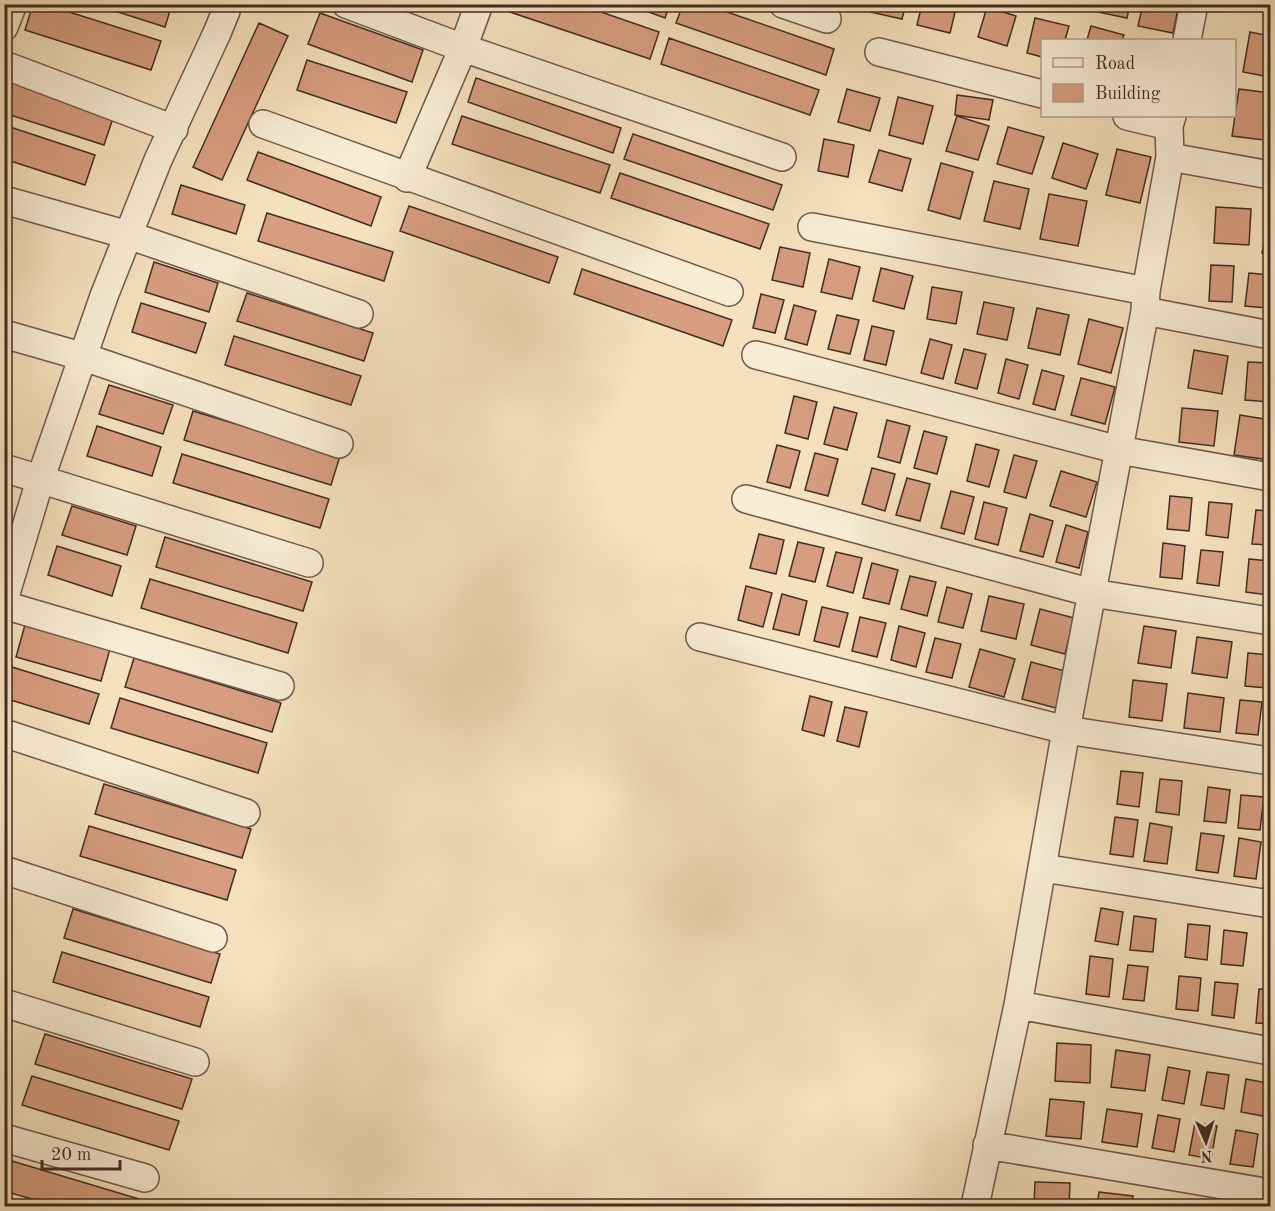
<svg xmlns="http://www.w3.org/2000/svg" width="1275" height="1211" viewBox="0 0 1275 1211" font-family="'Old Standard TT',serif">
	<style>
		.building { fill: #d69d80; stroke: #432c24; stroke-width: 1.5 }
		.lines { fill: none; stroke-linecap: round; stroke-linejoin: round }
		.minor-casing { stroke: #70594a; stroke-width: 30 }
		.minor { stroke: #f8ecd5; stroke-width: 27 }
	</style>
	<rect width="100%" height="100%" fill="#f5e1be"/>
	<filter id="stains"><feTurbulence type="fractalNoise" baseFrequency=".00333" numOctaves="4"/><feColorMatrix values="0 0 0 0 .2 0 0 0 0 .09 0 0 0 0 .02 0 0 0 .5 -.17"/></filter>
	<radialGradient id="worn" r=".72"><stop offset=".6" stop-color="#630" stop-opacity="0"/><stop offset="1" stop-color="#630" stop-opacity=".3"/></radialGradient>
	<!-- building -->
	<path class="building" d="M33,4H44L161,41L151,70L25,30Z
		M93,4H172L165,27Z
		M284,4H303L300,11Z
		M506,4H578L659,32L650,59L504,10Z
		M627,4H670L665,18Z
		M683,4H704L834,49L826,75L676,23Z
		M872,4H906L902,19L870,12Z
		M922,4H957L950,33L917,25Z
		M1094,4H1130L1127,18L1093,11Z
		M1143,4H1179L1173,33L1138,26Z
		M987,7L1016,16L1007,46L978,37Z
		M320,13L423,50L412,82L308,44Z
		M1035,18L1069,26L1065,40H1042V57L1027,53Z
		M259,23L288,36L222,180L193,167Z
		M1091,26L1124,35L1122,40H1087Z
		M1250,32L1270,36V77L1243,72Z
		M669,38L819,90L810,115L661,64Z
		M307,60L407,92L396,123L297,90Z
		M476,78L621,128L613,153L468,102Z
		M4,80L114,115L104,145L4,113Z
		M847,89L880,98L870,131L838,122Z
		M1239,89L1270,93L1264,140L1232,136Z
		M957,95L993,100L989,120L955,115Z
		M898,97L933,106L923,144L889,135Z
		M462,116L610,165L600,193L452,144Z
		M957,116L989,126L978,160L946,151Z
		M4,125L95,155L85,185L4,159Z
		M1008,127L1044,137L1032,174L997,164Z
		M633,134L782,185L773,210L624,159Z
		M824,139L854,145L848,177L818,171Z
		M1063,143L1098,154L1086,189L1052,178Z
		M1117,149L1151,157L1140,203L1106,195Z
		M879,150L911,159L902,191L869,182Z
		M258,152L381,197L371,226L247,180Z
		M941,163L973,172L960,219L928,210Z
		M620,173L769,224L760,249L611,198Z
		M994,181L1029,189L1020,229L984,221Z
		M181,185L245,205L236,234L172,214Z
		M1049,194L1087,201L1078,246L1040,239Z
		M409,206L558,257L549,283L400,231Z
		M1216,207L1251,209L1249,245L1214,243Z
		M267,213L393,252L384,281L258,241Z
		M1270,214V255L1262,253Z
		M780,247L810,253L803,287L772,280Z
		M829,259L860,267L852,299L821,292Z
		M154,262L218,283L209,312L145,292Z
		M1211,265L1234,266L1232,302L1209,301Z
		M881,268L913,276L904,309L873,301Z
		M582,269L732,320L723,346L574,294Z
		M1249,273L1270,275L1267,308L1245,306Z
		M932,287L962,292L956,324L927,319Z
		M247,293L373,333L364,361L237,321Z
		M761,294L784,300L775,333L753,328Z
		M984,302L1014,308L1007,340L977,334Z
		M141,303L206,323L196,353L132,332Z
		M794,305L816,311L807,345L785,339Z
		M1037,308L1069,315L1060,355L1028,348Z
		M837,315L859,320L850,354L828,349Z
		M1089,319L1123,328L1111,373L1078,364Z
		M872,326L894,331L886,365L864,360Z
		M234,336L361,376L351,405L225,365Z
		M930,339L952,345L943,379L921,373Z
		M964,349L986,354L977,389L955,383Z
		M1194,350L1228,356L1222,394L1188,388Z
		M1006,359L1028,365L1019,399L998,393Z
		M1248,362L1270,363V402L1245,400Z
		M1042,370L1064,376L1055,410L1033,404Z
		M1081,378L1115,387L1105,424L1071,415Z
		M109,385L173,405L163,434L99,414Z
		M794,396L817,402L808,439L785,433Z
		M834,407L857,413L847,450L824,444Z
		M1182,408L1218,411L1214,446L1179,442Z
		M193,411L340,456L331,485L184,440Z
		M1240,415L1270,420V460L1234,455Z
		M887,420L910,426L900,463L878,457Z
		M97,426L161,447L152,476L87,456Z
		M924,431L947,437L937,474L914,468Z
		M976,444L999,450L989,487L967,481Z
		M777,445L800,451L790,488L767,482Z
		M815,453L838,459L828,496L805,490Z
		M182,454L329,499L320,528L173,483Z
		M1014,455L1037,461L1026,498L1004,492Z
		M872,468L895,474L885,511L862,504Z
		M1061,471L1097,482L1086,517L1050,506Z
		M907,478L930,484L920,521L896,515Z
		M951,491L974,497L964,534L941,528Z
		M1170,496L1192,498L1189,531L1167,529Z
		M984,502L1007,508L998,545L975,539Z
		M1209,502L1232,504L1228,538L1206,535Z
		M72,506L136,526L127,555L62,535Z
		M1256,510L1270,511V545L1252,544Z
		M1030,514L1053,521L1043,557L1020,551Z
		M1066,525L1088,532L1079,568L1056,562Z
		M759,534L784,540L776,574L750,568Z
		M165,537L312,582L303,611L156,567Z
		M798,542L824,548L815,582L789,576Z
		M1163,543L1185,546L1182,579L1160,577Z
		M57,546L121,566L112,596L48,575Z
		M1201,550L1223,552L1219,586L1197,583Z
		M836,552L862,558L853,593L827,586Z
		M1249,559L1270,561L1268,595L1246,592Z
		M872,563L898,570L889,604L863,598Z
		M910,576L936,582L927,616L901,609Z
		M150,579L297,623L288,653L141,608Z
		M746,586L772,593L763,627L738,620Z
		M947,587L972,594L963,628L938,622Z
		M782,594L807,601L799,635L773,629Z
		M989,596L1024,604L1016,639L981,631Z
		M822,607L848,613L839,647L814,641Z
		M1040,609L1074,618L1065,654L1031,645Z
		M860,617L886,623L877,657L852,651Z
		M25,625L110,649L101,681L16,657Z
		M899,626L925,633L916,667L891,660Z
		M1144,626L1176,631L1171,668L1138,663Z
		M1197,637L1232,642L1227,678L1192,673Z
		M935,638L961,644L952,678L926,672Z
		M980,649L1015,659L1004,697L969,687Z
		M1248,653L1270,655L1267,688L1245,686Z
		M134,658L281,703L272,732L125,687Z
		M1031,662L1065,671L1056,708L1022,699Z
		M12,667L99,694L89,724L4,698V691Z
		M1133,680L1167,684L1162,721L1129,717Z
		M1188,693L1224,698L1220,732L1184,728Z
		M810,696L832,702L824,736L802,730Z
		M120,698L267,743L258,773L111,728Z
		M1240,700L1262,702L1258,735L1236,733Z
		M845,707L867,712L859,747L837,741Z
		M1121,771L1143,773L1139,807L1117,804Z
		M1160,779L1182,781L1179,815L1156,812Z
		M104,784L251,829L242,858L95,814Z
		M1208,787L1230,790L1226,823L1204,821Z
		M1241,795L1264,797L1260,830L1238,828Z
		M1115,817L1138,820L1133,857L1110,854Z
		M1150,823L1172,827L1167,864L1144,861Z
		M89,826L236,870L227,900L80,856Z
		M1201,833L1224,836L1218,873L1196,870Z
		M1239,838L1261,842L1256,879L1234,876Z
		M1101,908L1123,912L1118,945L1095,941Z
		M73,909L220,954L211,983L64,938Z
		M1134,916L1156,919L1153,952L1130,950Z
		M1188,924L1210,926L1207,960L1185,957Z
		M1224,930L1247,933L1243,966L1221,964Z
		M62,952L209,997L200,1027L53,982Z
		M1090,956L1113,959L1109,997L1086,994Z
		M1128,965L1148,967L1144,1001L1123,999Z
		M1179,976L1201,978L1198,1011L1176,1009Z
		M1215,982L1238,984L1234,1018L1212,1015Z
		M1259,989L1270,990V1024L1256,1023Z
		M45,1034L192,1079L182,1109L35,1064Z
		M1057,1043L1091,1045L1090,1083L1055,1081Z
		M1116,1050L1150,1055L1145,1091L1111,1087Z
		M1168,1067L1190,1071L1184,1104L1162,1100Z
		M1207,1072L1229,1075L1224,1109L1201,1105Z
		M32,1076L179,1121L169,1150L22,1105Z
		M1246,1079L1268,1083L1263,1116L1241,1112Z
		M1050,1099L1084,1102L1081,1139L1046,1136Z
		M1107,1109L1142,1114L1137,1147L1102,1142Z
		M1158,1115L1180,1119L1174,1152L1152,1148Z
		M1195,1123L1217,1126L1211,1159L1189,1155Z
		M1236,1130L1258,1134L1253,1167L1230,1164Z
		M1270,1148V1169H1267Z
		M12,1161L159,1205L56,1206L4,1191V1184Z
		M1035,1182L1070,1183L1069,1206H1034Z
		M1099,1192L1133,1196L1132,1206H1097Z"/>
	<g class="lines">
		<!-- minor casing -->
		<g class="minor-casing">
			<path id="minor" d="M346,4L463,48L782,157
				M783,4L827,19
				M4,27L13,4
				M1187,40L1194,4
				M879,52L1042,94
				M4,65L174,129
				M1127,116L1169,126
				M263,124L729,292
				M1170,157L1270,175
				M407,178L463,48L479,4
				M4,200L128,235L359,314
				M812,227L1146,291
				M1145,311L1270,335
				M4,334L84,357L339,444
				M756,355L1119,450L1270,477
				M4,468L309,563
				M746,499L1092,593L1270,621
				M4,600L41,477L104,296L158,160L217,33L226,11L227,4
				M4,605L280,686
				M700,637L1066,730L1270,761
				M4,733L246,813
				M1043,868L1270,904
				M4,870L213,938
				M4,1003L195,1062
				M1018,1005L1270,1051
				M4,1138L145,1178
				M987,1145L1270,1193
				M975,1206L1018,1005L1066,730L1145,311L1146,291L1170,157L1169,126L1172,116"/>
		</g>
		<!-- minor -->
		<use href="#minor" class="minor"/>
	</g>
	<!-- margin -->
	<rect width="1275" height="1211" fill="none" stroke="#f5e1be" stroke-width="24"/>
	<rect x="6" y="6" width="1263" height="1199" fill="none" stroke="#432c24" stroke-width="3"/>
	<rect x="12" y="12" width="1251" height="1187" fill="none" stroke="#432c24" stroke-width="1.5"/>
	<!-- legend -->
	<rect x="1041" y="39" width="195" height="78" fill="#f8ecd5" stroke="#b09f8e" stroke-width="1.5"/>
	<rect x="1053" y="58" width="30" height="9" fill="#f8ecd5" stroke="#b09f8e" stroke-width="1.5"/>
	<text x="1095" y="69" font-size="18" fill="#432c24">Road</text>
	<rect x="1053" y="84" width="30" height="18" fill="#d69d80" stroke="#b09f8e" stroke-width="1.5"/>
	<text x="1095" y="99" font-size="18" fill="#432c24">Building</text>
	<!-- north arrow -->
	<g transform="translate(1206 1142) rotate(177)" stroke="#f8ecd5" stroke-width="4.5" paint-order="stroke">
	<path d="M0-4.5L10 22L0 15L-10 22Z" fill="#432c24"/>
	<text y="-9" font-size="16" font-weight="bold" text-anchor="middle" fill="#432c24">N</text>
	</g>
	<!-- scale -->
	<path d="M42 1160v9h78v-9" fill="none" stroke="#432c24" stroke-width="3"/>
	<text x="51" y="1160" font-size="18" fill="#432c24" stroke="#f8ecd5" stroke-width="4.5" paint-order="stroke">20 m</text>
	<rect width="100%" height="100%" filter="url(#stains)"/>
	<rect width="100%" height="100%" fill="url(#worn)"/>
</svg>
